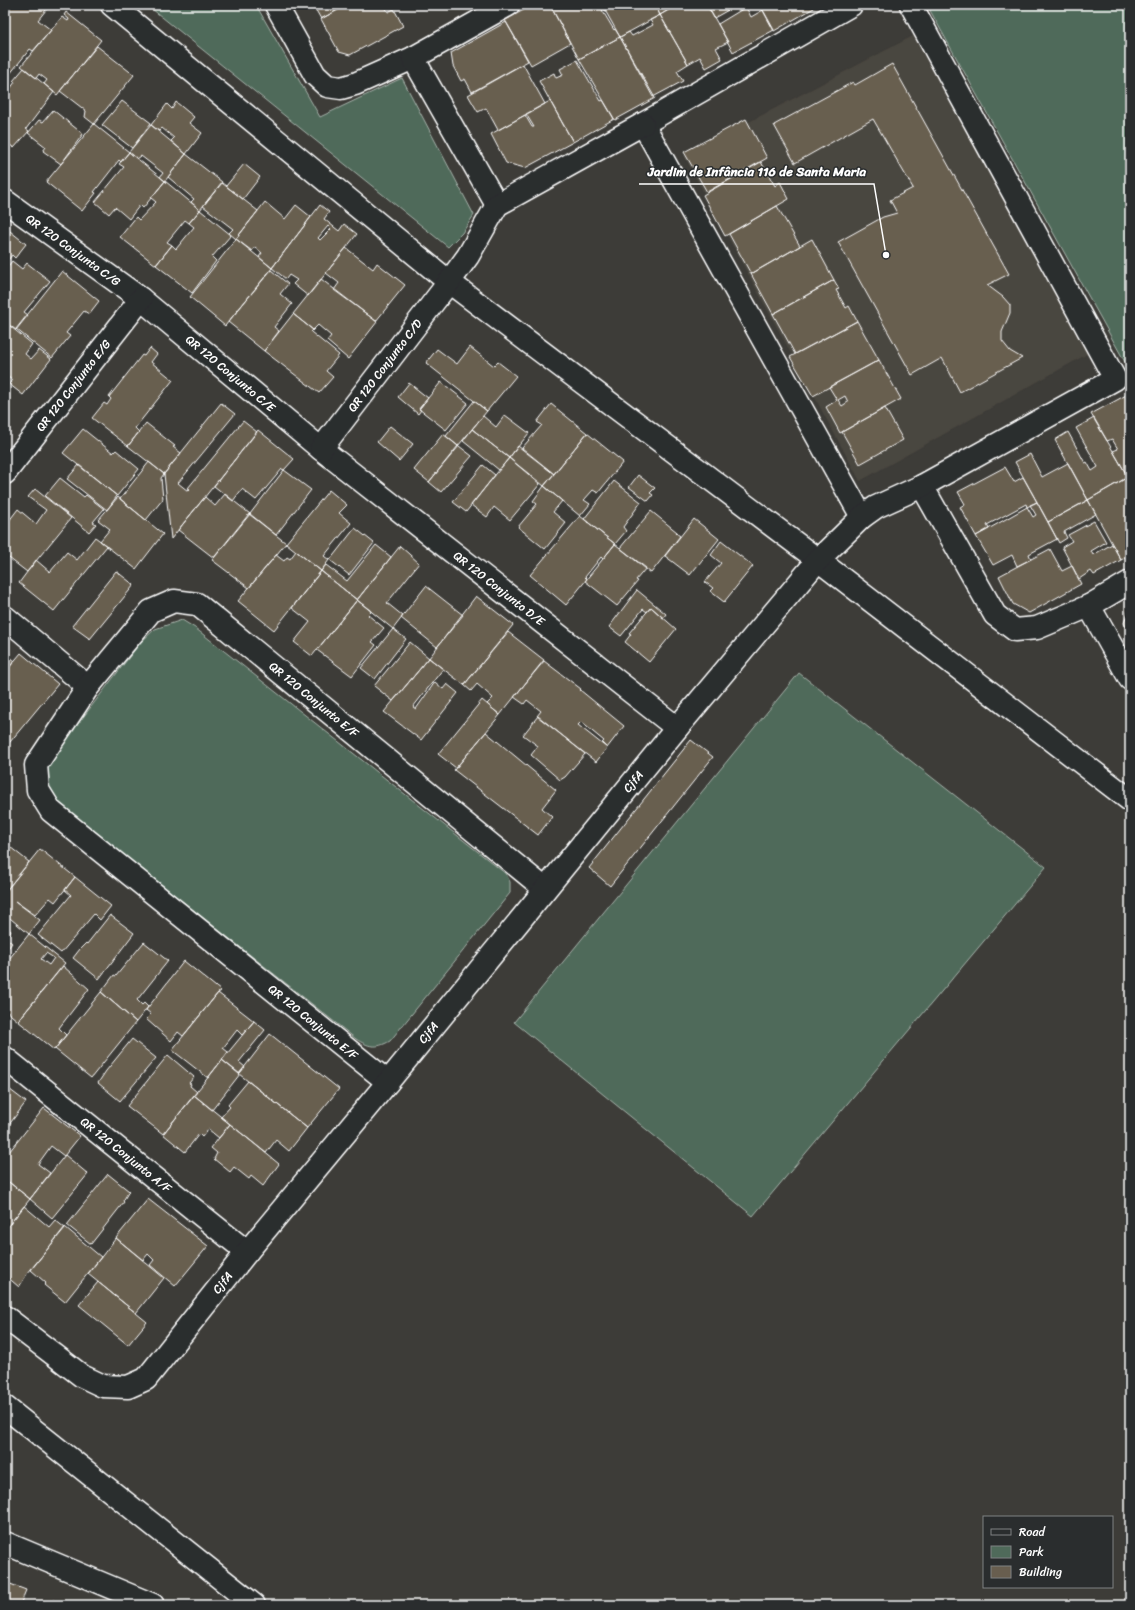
<svg xmlns="http://www.w3.org/2000/svg" width="1135" height="1610" viewBox="0 0 1135 1610" font-family="Sriracha,sans-serif">
	<style>
		.built { fill: #4a463f }
		.green { fill: #4f6a5a; stroke: #a7b4ac }
		.building { fill: #685e4f; stroke: #fff; fill-rule: evenodd }
		.lines { fill: none; stroke-linecap: round; stroke-linejoin: round }
		.minor-casing { stroke: #fff; stroke-width: 25 }
		.tertiary-casing { stroke: #fff; stroke-width: 25 }
		.minor { stroke: #2a2d2e; stroke-width: 22 }
		.tertiary { stroke: #2a2d2e; stroke-width: 22 }
		.labels { text-anchor: middle; dominant-baseline: central; stroke-width: 3; stroke-linejoin: round; paint-order: stroke }
		.street-label { font-size: 12px; fill: #fff; stroke: #2a2d2e }
		.leader { fill: none; stroke: #fff; stroke-width: 1.5 }
		.callout-dot { fill: #fff; stroke: #2a2d2e; stroke-width: 1.5 }
		.callout-label { font-size: 13px; text-anchor: middle; font-weight: bold; fill: #fff; stroke: #2a2d2e; stroke-width: 3; stroke-linejoin: round; paint-order: stroke }
	</style>
	<rect width="100%" height="100%" fill="#3d3c38"/>
	<filter id="ink" filterUnits="userSpaceOnUse"><feTurbulence type="fractalNoise" baseFrequency=".025" numOctaves="2"/><feDisplacementMap in="SourceGraphic" scale="8" xChannelSelector="R" yChannelSelector="G"/><feConvolveMatrix kernelMatrix="1 2 1 2 8 2 1 2 1" color-interpolation-filters="sRGB"/></filter>
	<g filter="url(#ink)">
		<!-- built -->
		<path class="built" d="M913,36L1089,353L860,481L684,156Z"/>
		<!-- green -->
		<path class="green" d="M147,5H256L320,117L402,78L474,215L462,233L448,247Z
			M927,5H1130V359L1125,362Z
			M182,620L195,628L506,874L510,882V893L390,1041C376,1049 369,1047 356,1039L60,804L47,792L45,777L48,763L140,643L155,629Z
			M799,673L1046,867L753,1216L514,1022Z"/>
		<!-- building -->
		<path class="building" d="M12,5H50L38,20L51,30L33,51L30,49L5,80V13Z
			M313,5H347L321,19Z
			M347,5H384L388,12L394,9L403,26L350,55L339,52L321,19Z
			M533,5H550L570,43L531,65L505,20Z
			M550,5H602L605,9L602,10L614,30L615,29L620,37L579,59Z
			M602,5H655L660,15L620,37Z
			M655,5H677L660,15Z
			M677,5H707L728,42L716,48L722,59L706,68L700,57L688,64L660,15Z
			M707,5H737L714,18Z
			M760,5H813L814,8L774,31Z
			M746,7L751,17L763,10L774,30L733,52L718,24Z
			M66,12L101,40L57,95L44,84L47,80L39,74L36,78L21,66L62,17L68,21L69,19L64,15Z
			M660,15L688,64L677,71L683,81L653,97L620,37L629,32L632,36L653,25L650,20Z
			M506,22L528,61L472,92L465,79L461,81L453,66L451,53Z
			M620,37L655,98L615,120L579,59Z
			M97,46L134,75L94,124L85,117L86,111L60,91Z
			M577,60L601,101L603,100L614,119L573,142L539,81L554,73L556,78L563,75L560,69Z
			M523,64L545,104L498,130L486,108L478,112L468,95Z
			M892,64L1009,274L987,285L1003,297L1010,305V313L1002,332V341L1010,351L1022,358L960,392L942,358L912,375L838,242L883,217L897,213L890,200L913,188L873,119L795,163L774,125L853,82L855,85Z
			M24,68L54,92L26,129L29,131L14,148L5,141V96L15,82L13,81Z
			M122,101L151,123L132,148L102,125Z
			M550,101L573,142L525,168L506,163L491,134L525,115L532,127H534L526,114Z
			M176,102L194,117L189,123L202,133L186,154L171,141L174,138L162,128L159,131L151,125L167,104L172,109Z
			M53,110L83,134L61,164L43,151L46,147L28,133L39,120L43,122Z
			M746,119L767,158L707,192L684,152Z
			M94,124L129,152L121,162L119,160L94,192L96,193L82,211L46,182Z
			M151,125L186,154L165,181L160,177L163,173L141,156L137,159L129,152Z
			M129,152L165,181L143,208L140,205L129,219L115,207L109,214L95,202L124,167L119,164Z
			M186,154L222,182L200,210L191,202L194,199L168,177Z
			M761,162L775,186L780,182L789,199L725,236L703,195Z
			M244,164L260,177L243,199L226,186Z
			M165,181L200,210L189,223L185,220L167,242L172,245L156,265L120,237L136,217L139,220L156,202L151,198Z
			M222,183L258,211L236,239L229,233L233,229L203,206Z
			M265,202L285,219L296,205L311,217L272,268L259,257L262,253L255,247L252,251L236,239Z
			M320,205L329,212L324,219L339,231L344,224L357,234L308,296L293,284L297,280L289,275L286,279L272,268ZM328,226L331,229L320,240L318,238Z
			M777,206L800,246L751,274L729,234Z
			M200,210L231,235L212,257L216,261L192,293L156,265L172,245L176,249L194,227L189,223Z
			M5,227L26,244L15,258L12,255L5,264Z
			M236,239L272,268L225,326L190,297Z
			M812,239L834,280L773,314L751,274Z
			M346,248L373,269L377,263L405,285L376,321L334,290L339,283L326,273Z
			M12,261L22,269L27,263L50,281L24,312L28,315L16,330L5,322V270Z
			M271,270L288,284L280,294L292,304L274,327L279,331L264,351L228,322Z
			M62,271L99,301L89,314L84,311L66,333L70,336L52,358L16,329Z
			M321,279L377,322L348,359L327,341L331,336L318,325L313,330L293,314Z
			M834,280L839,289L836,290L846,308L849,306L857,321L795,354L773,314Z
			M293,314L313,330L311,332L339,355L326,371L333,377L319,393L264,351Z
			M857,321L879,360L813,396L790,357Z
			M5,322L32,344L25,354L31,359L39,350L51,359L23,395L9,384L12,380L8,377L7,380L5,379Z
			M470,347L494,366L498,362L516,376L487,411L426,363L437,349L457,364Z
			M150,348L157,354L151,362L173,380L135,428L139,432L128,446L92,418L104,403L107,405L111,399L109,397L142,355L144,356Z
			M879,360L901,399L840,433L826,407L837,400L829,387ZM845,396L848,402L842,406L838,400Z
			M441,382L468,403L446,430L419,409Z
			M409,383L428,398L419,409L421,410L418,414L398,397Z
			M1130,393V476L1128,477L1113,451L1118,449L1112,439L1107,441L1091,414Z
			M474,401L487,411L458,446L446,436Z
			M221,403L235,414L178,483L188,491L190,489L188,488L243,421L257,432L171,539L164,474Z
			M551,404L587,433L554,474L522,448L542,425L537,422Z
			M885,408L903,440L860,464L842,432Z
			M505,415L529,433L509,458L472,429L483,416L496,427Z
			M1094,418L1128,477L1088,500L1055,440L1068,432L1085,463L1087,462L1092,471L1098,467L1076,428Z
			M146,423L175,446L173,447L181,453L164,474L128,446Z
			M390,426L413,444L399,461L377,442Z
			M83,429L113,453L116,450L139,469L117,496L63,453Z
			M472,429L509,458L499,470L463,441Z
			M258,430L294,459L284,470L282,469L256,500L242,489L233,501L214,486Z
			M587,433L623,462L598,493L593,490L584,500L590,504L580,516L544,486Z
			M443,434L458,446L429,482L414,470Z
			M459,446L472,456L441,492L429,482Z
			M518,446L554,474L544,486L509,458Z
			M1030,454L1042,477L1068,463L1088,500L1048,522L1015,462Z
			M509,458L540,484L510,520L494,507L487,517L471,505Z
			M149,462L164,474L161,478L163,499L146,520L120,499Z
			M79,465L117,496L107,510L67,479Z
			M483,465L495,475L466,512L453,502Z
			M1005,467L1014,482L1023,477L1037,502L1027,507L1026,504L987,525L989,529L976,536L960,507L965,504L958,492Z
			M284,470L311,490L276,535L250,514Z
			M638,475L655,488L650,493L653,495L648,501L629,487Z
			M1128,477L1130,481V496L1128,497L1130,499V555L1121,560L1088,500Z
			M60,478L84,497L86,495L104,509L93,522L96,524L89,532L45,496Z
			M614,481L641,502L623,527L626,531L615,544L584,519Z
			M544,486L562,501L553,512L566,523L545,549L518,527L537,504L533,501Z
			M35,489L71,518L27,572L5,555V526L18,509L36,524L46,510L28,497Z
			M329,490L347,505L339,513L351,523L324,556L329,560L321,571L286,543Z
			M225,494L250,514L214,558L178,530L205,497L215,506Z
			M118,497L163,534L136,569L100,541L110,529L98,520Z
			M1088,500L1096,514L1064,532L1067,538L1059,543L1048,522Z
			M1037,502L1057,539L1029,554L1031,559L1017,566L1012,555L993,565L976,536L1027,507L1033,517L1036,515L1030,505Z
			M651,511L677,532L676,533L680,536L651,573L620,548Z
			M249,514L286,543L249,588L212,560Z
			M580,516L615,544L603,559L601,557L585,577L587,579L566,605L530,575Z
			M694,519L719,539L690,575L665,556Z
			M1094,521L1106,542L1091,551L1093,555L1112,544L1121,560L1094,575L1091,571L1079,579L1062,547L1072,541L1068,535Z
			M355,528L374,543L349,575L330,560Z
			M95,537L107,546L54,611L19,583L36,560L50,572L67,552L77,560Z
			M721,541L753,566L724,602L710,591L713,588L705,582L721,563L711,555Z
			M615,544L646,568L636,580L638,581L617,606L585,581Z
			M376,545L391,557L357,600L321,571L326,565L347,581Z
			M400,546L419,563L387,603L403,616L393,629L357,600Z
			M1050,549L1062,571L1072,566L1081,584L1029,613L1013,604L999,576Z
			M296,551L321,571L274,630L238,601L276,555L284,561L287,557L290,559Z
			M116,571L134,585L90,639L72,626Z
			M321,571L357,600L312,656L294,642L310,622L292,608Z
			M426,586L463,615L437,647L401,618Z
			M637,590L666,614L663,618L651,607L647,612L643,609L621,636L609,627Z
			M476,596L513,625L464,685L429,658Z
			M357,600L370,610L371,612L368,615L384,628L372,642L376,645L352,676L317,650Z
			M1130,606V634L1124,623Z
			M651,607L676,629L649,662L625,642L631,634L629,633Z
			M393,629L406,639L375,679L361,668Z
			M508,632L544,660L500,715L487,704L493,698L477,684L471,691L464,685Z
			M410,642L429,658L393,701L374,686Z
			M5,653L15,661L5,672Z
			M21,653L58,684L5,748V672Z
			M429,658L443,669L413,707L416,709L435,682L443,689L447,684L458,693L421,740L384,712Z
			M544,661L581,689L580,690L624,726L607,748L602,743L604,741L581,722L578,725L607,748L596,762L537,716L541,711L527,700L524,704L514,697Z
			M482,700L500,715L456,768L438,754Z
			M538,716L585,754L565,777L560,780L531,755L538,746L523,735Z
			M486,732L556,790L542,808L552,817L538,835L454,770Z
			M691,740L713,757L610,886L589,868Z
			M5,843L29,862L5,892Z
			M40,849L75,877L55,902L50,898L35,915L15,901L40,920L29,934L5,914V892Z
			M75,877L111,906L100,920L94,914L61,953L38,935L71,895L65,890Z
			M110,915L134,933L99,979L73,958L80,949L86,943L87,944Z
			M5,926L11,931L6,938L12,943L5,952Z
			M29,934L65,963L18,1021L5,1010V964ZM46,953L54,958L49,965L41,959Z
			M144,942L168,961L137,1000L142,1005L144,1003L148,1007L136,1022L101,992L114,975L116,976Z
			M184,961L221,991L218,993L183,1036L178,1032L171,1041L146,1019L151,1014L146,1010Z
			M63,966L89,989L59,1028L66,1035L54,1050L18,1021Z
			M101,992L136,1022L91,1078L55,1049Z
			M218,993L254,1021L242,1035L237,1030L223,1048L228,1052L208,1078L172,1050Z
			M254,1021L265,1030L239,1062L245,1067L239,1074L222,1060Z
			M270,1034L339,1089L307,1128L239,1074Z
			M132,1039L156,1058L120,1101L98,1083L106,1071Z
			M168,1055L194,1077L189,1083L191,1084L190,1086L197,1092L163,1134L127,1106Z
			M222,1060L240,1074L212,1110L194,1095Z
			M248,1081L307,1128L289,1151L276,1140L266,1153L221,1117L230,1107L228,1105Z
			M5,1086L26,1102L5,1130Z
			M194,1095L230,1124L219,1138L208,1129L202,1137L199,1134L185,1152L163,1134Z
			M44,1108L80,1136L64,1156L51,1146L38,1164L50,1173L30,1199L5,1179V1157Z
			M230,1124L279,1164L263,1186L251,1176L249,1179L234,1167L230,1172L214,1159L217,1153L211,1148Z
			M65,1155L88,1174L52,1218L30,1199Z
			M108,1174L129,1191L123,1201L124,1202L91,1244L67,1225Z
			M5,1179L30,1199L5,1230Z
			M148,1199L208,1246L175,1286L150,1265L154,1260L148,1254L143,1260L116,1238Z
			M24,1206L49,1227L55,1220L65,1228L27,1274L19,1287L5,1275V1230Z
			M65,1227L101,1257L65,1302L44,1285L46,1283L31,1270Z
			M116,1238L164,1278L136,1313L88,1274Z
			M98,1282L147,1322L128,1345L79,1305Z
			M5,1582L26,1590L20,1605H5Z
			M53,1600L66,1605H50Z"/>
		<g class="lines">
			<!-- minor casing -->
			<g class="minor-casing">
				<g id="minor">
					<path d="M112,5L449,282L818,560L1130,800"/>
					<path d="M276,5L315,75L327,86L341,88L355,84L413,58"/>
					<path d="M851,5L643,124L862,517"/>
					<path id="s1" d="M5,201L141,299L321,449L677,728"/>
					<path d="M497,205L413,58L508,5"/>
					<path id="s2" d="M321,449L449,282L468,256L497,205L643,124"/>
					<path id="s3" d="M5,473L141,299"/>
					<path d="M922,486L995,615L1015,630L1037,628L1089,606"/>
					<path d="M1130,582L1089,606L1130,679"/>
					<path d="M5,617L88,687"/>
					<path id="s4" d="M5,1058L247,1252"/>
					<path id="s5" d="M388,1082L51,811L38,790L36,765L88,687L151,611L174,601L197,604L545,889"/>
					<path id="s6" d="M5,1317L82,1376L103,1386L128,1387L146,1379L247,1252L388,1082L677,728L818,560L862,517L876,507L922,486L1115,379L911,5"/>
				</g>
			</g>
			<!-- tertiary casing -->
			<g class="tertiary-casing">
				<path id="tertiary" d="M5,1407L254,1605
					M5,1543L153,1605"/>
			</g>
			<!-- minor -->
			<use href="#minor" class="minor"/>
			<!-- tertiary -->
			<use href="#tertiary" class="tertiary"/>
		</g>
	</g>
	<g class="labels">
		<!-- street labels -->
		<g class="street-label">
			<text stroke="none"><textPath href="#s1" startOffset="84">QR 120 Conjunto C/G</textPath></text>
			<text stroke="none"><textPath href="#s2" startOffset="105">QR 120 Conjunto C/D</textPath></text>
			<text stroke="none"><textPath href="#s1" startOffset="284">QR 120 Conjunto C/E</textPath></text>
			<text stroke="none"><textPath href="#s3" startOffset="111">QR 120 Conjunto E/G</textPath></text>
			<text stroke="none"><textPath href="#s1" startOffset="628">QR 120 Conjunto D/E</textPath></text>
			<text stroke="none"><textPath href="#s5" startOffset="874">QR 120 Conjunto E/F</textPath></text>
			<text stroke="none"><textPath href="#s6" startOffset="936">CjfA</textPath></text>
			<text transform="translate(313 1022) rotate(39)">QR 120 Conjunto E/F</text>
			<text stroke="none"><textPath href="#s6" startOffset="612">CjfA</textPath></text>
			<text stroke="none"><textPath href="#s4" startOffset="155">QR 120 Conjunto A/F</textPath></text>
			<text stroke="none"><textPath href="#s6" startOffset="288">CjfA</textPath></text>
		</g>
	</g>
	<!-- callouts -->
	<path class="leader" d="M886 255L874 184H639"/>
	<circle class="callout-dot" cx="886" cy="255" r="4"/>
	<g class="callout-label">
		<text x="757" y="176">Jardim de Infância 116 de Santa Maria</text>
	</g>
	<!-- margin -->
	<rect width="1135" height="1610" fill="none" stroke="#2a2d2e" stroke-width="20"/>
	<rect x="10" y="10" width="1115" height="1590" fill="none" stroke="#fff" stroke-width="1.5" filter="url(#ink)"/>
	<!-- legend -->
	<rect x="983" y="1516" width="130" height="72" fill="#2a2d2e" stroke="#7f8182"/>
	<rect x="991" y="1529" width="20" height="6" fill="#2a2d2e" stroke="#7f8182"/>
	<text x="1019" y="1536" font-size="12" fill="#ffffff">Road</text>
	<rect x="991" y="1546" width="20" height="12" fill="#4f6a5a" stroke="#7f8182"/>
	<text x="1019" y="1556" font-size="12" fill="#ffffff">Park</text>
	<rect x="991" y="1566" width="20" height="12" fill="#685e4f" stroke="#7f8182"/>
	<text x="1019" y="1576" font-size="12" fill="#ffffff">Building</text>
</svg>
